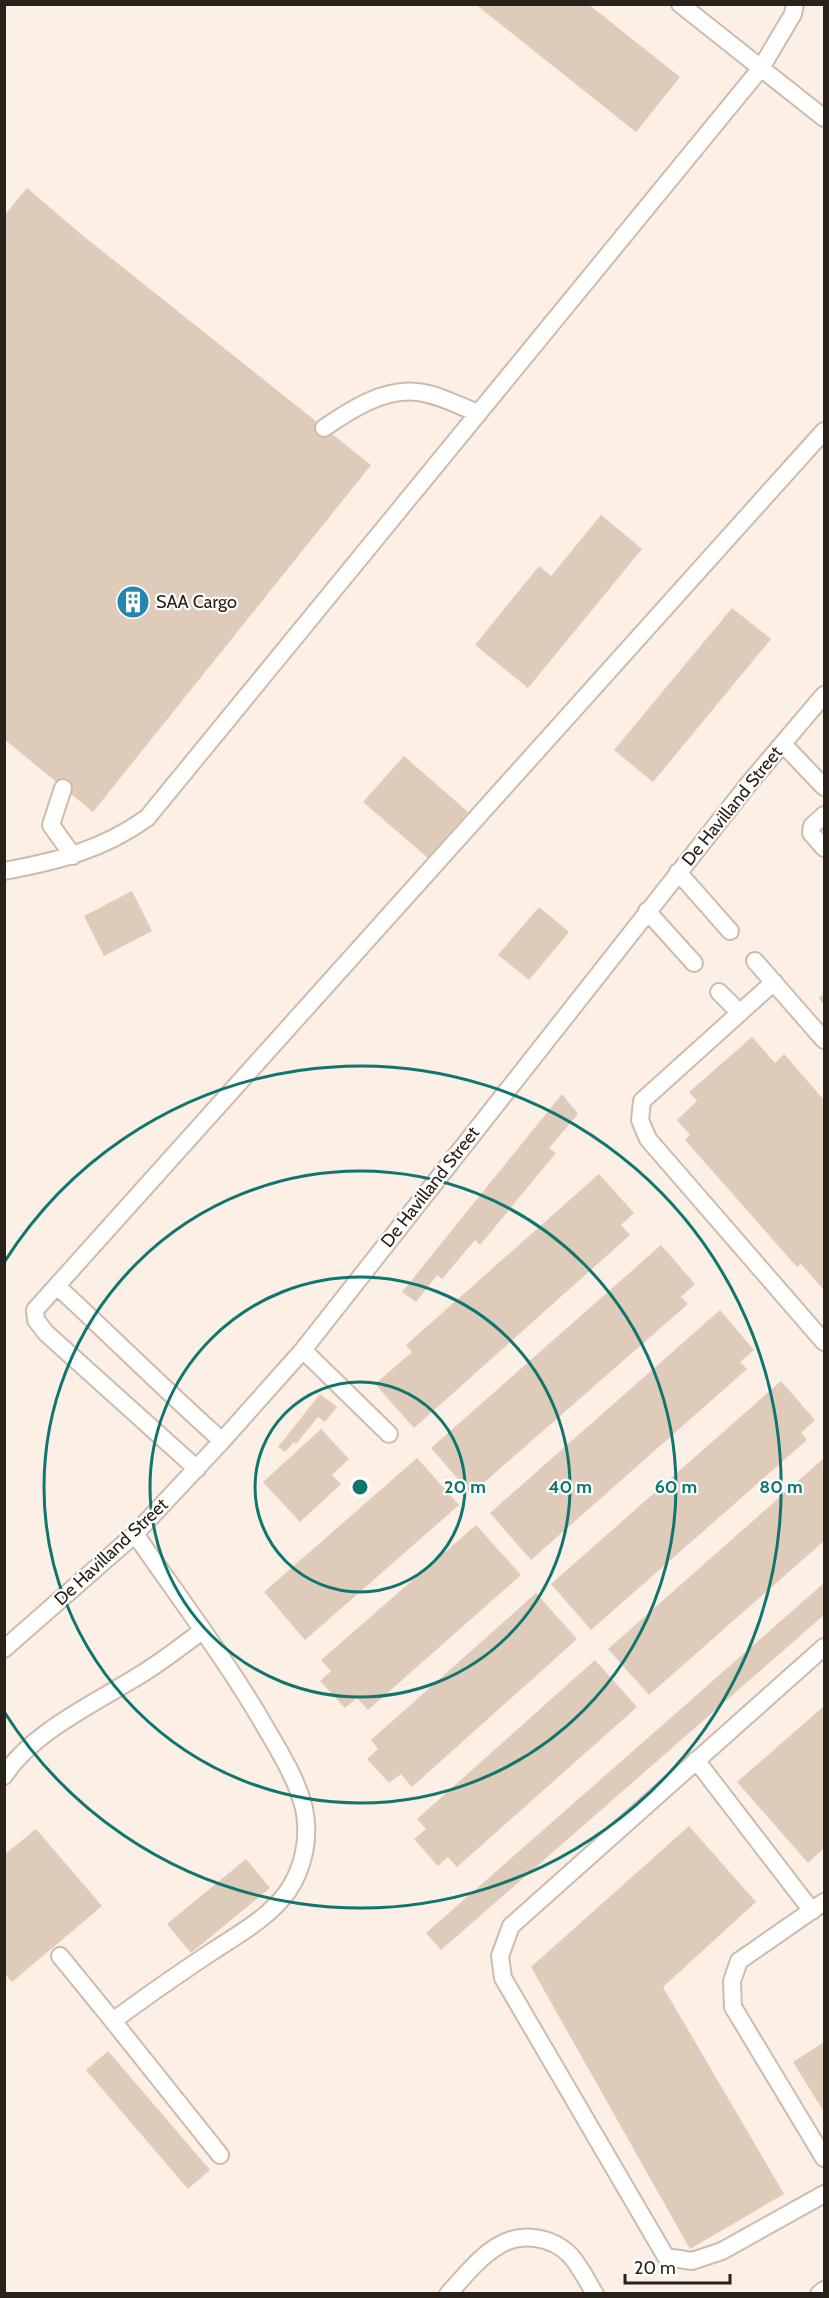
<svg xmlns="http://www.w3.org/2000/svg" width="829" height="2298" viewBox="0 0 829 2298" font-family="Cabin,sans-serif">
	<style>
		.building { fill: #dfcbba }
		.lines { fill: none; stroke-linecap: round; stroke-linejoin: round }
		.lane-casing { stroke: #cfbbaa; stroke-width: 20 }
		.lane { stroke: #fff; stroke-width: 16 }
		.ring { fill: none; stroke: #0f766e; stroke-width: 3 }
		.labels { text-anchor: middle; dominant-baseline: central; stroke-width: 4.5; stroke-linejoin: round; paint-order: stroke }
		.poi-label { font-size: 18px; fill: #29221b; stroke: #fff; text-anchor: start }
		.street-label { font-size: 18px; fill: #29221b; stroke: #fff }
		.centre { fill: #0f766e; stroke: #fff; stroke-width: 3 }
		.ring-label { font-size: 18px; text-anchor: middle; font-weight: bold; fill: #0f766e; stroke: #fff; stroke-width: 4.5; stroke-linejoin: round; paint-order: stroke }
	</style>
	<rect width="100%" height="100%" fill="#fcefe5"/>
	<!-- building -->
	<path class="building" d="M475,4H588L680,77L636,132Z
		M27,188L82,235L371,465L93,812L4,739V216Z
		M601,515L642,549L528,688L475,645L539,566L551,576Z
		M732,608L771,639L653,782L614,750Z
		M404,756L468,812L428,858L363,802Z
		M132,891L152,931L104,956L84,916Z
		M539,907L569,932L529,980L498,955Z
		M824,993V1005L819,998Z
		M752,1037L775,1063L784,1054L824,1100V1290L801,1264L797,1267L685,1140L690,1135L677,1120L697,1101L689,1092Z
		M562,1094L578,1114L549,1148L556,1153L480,1245L475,1240L442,1279L437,1275L416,1302L402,1292Z
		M599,1174L634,1213L621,1225L630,1235L414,1428L375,1384L412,1352L406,1345Z
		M661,1245L695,1284L681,1297L688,1304L471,1494L431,1448Z
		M720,1310L754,1350L740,1362L747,1369L531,1560L490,1513Z
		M781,1381L815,1420L801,1433L807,1440L591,1630L551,1584Z
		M320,1394L337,1407L325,1422L318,1417L296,1444L294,1442L285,1452L278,1447Z
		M321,1429L349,1459L332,1475L341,1484L300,1522L263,1482Z
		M417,1458L459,1505L305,1640L264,1592Z
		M824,1458V1541L649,1695L608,1649Z
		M476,1525L521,1575L368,1710L357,1698L345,1708L320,1681L331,1671L321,1660Z
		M824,1583V1615L441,1950L426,1933Z
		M536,1593L577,1639L412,1787L401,1774L389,1783L367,1759L378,1749L371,1740Z
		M595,1660L637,1707L457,1867L448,1857L438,1866L414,1839L426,1829L417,1819Z
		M824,1706V1848L808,1863L737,1782Z
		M689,1826L756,1902L663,1987L784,2194L690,2249L531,1967Z
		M36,1829L102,1906L12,1982L4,1973V1855Z
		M246,1859L270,1888L191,1953L167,1924Z
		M824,2042V2112L793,2062Z
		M108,2051L210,2170L188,2189L86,2070Z"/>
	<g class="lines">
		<!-- lane casing -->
		<g class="lane-casing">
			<path id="lane" d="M680,4L824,118
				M324,428C350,410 384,388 417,392C438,394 459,406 478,413
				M783,744L824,787
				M63,788L51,825L73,856
				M824,815L812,826L811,833L824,848
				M4,871C58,861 102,850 147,818L761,68L793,14L795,4
				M678,872L730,931
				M647,911L694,963
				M755,961L824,1040
				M774,982L642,1101L640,1120L648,1139L824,1342
				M719,992L740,1013
				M58,1287C113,1338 166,1391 222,1441
				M303,1350L389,1434
				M197,1469L46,1333L36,1320L35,1310L824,431
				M824,1647L511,1926L500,1956L503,1978L666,2257L692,2261L722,2251L824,2194
				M4,1649L135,1534L222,1441L303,1350L751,781L824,695
				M696,1760L812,1911
				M4,1776C31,1733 93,1704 135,1678C159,1664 181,1647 203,1630
				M824,1902L739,1961L732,1981L733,2007L824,2158
				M60,1956L113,2021C145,1997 177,1975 210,1953C237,1935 269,1918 288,1891C304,1867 310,1837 304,1808C297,1780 282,1756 267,1730C228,1662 180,1599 135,1534
				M113,2021L220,2155
				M448,2294C463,2278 479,2257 498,2246C520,2232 551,2236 570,2255C580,2266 587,2281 595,2294
				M819,2294L824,2290"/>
		</g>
		<!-- lane -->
		<use href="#lane" class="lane"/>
	</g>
	<!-- distance rings -->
	<g class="ring">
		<circle cx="360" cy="1487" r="105"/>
		<circle cx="360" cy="1487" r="210"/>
		<circle cx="360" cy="1487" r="316"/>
		<path d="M5 1261A421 421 0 1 1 5 1713"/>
	</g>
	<!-- icons -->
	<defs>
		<g id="building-disc" transform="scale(1.725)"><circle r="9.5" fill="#2686b2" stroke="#fff"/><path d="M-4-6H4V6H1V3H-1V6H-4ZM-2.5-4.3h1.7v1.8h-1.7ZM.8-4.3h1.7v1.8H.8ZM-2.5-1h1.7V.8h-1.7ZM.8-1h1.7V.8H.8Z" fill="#fff"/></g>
	</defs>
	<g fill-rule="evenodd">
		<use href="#building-disc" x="133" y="602"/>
	</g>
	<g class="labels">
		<!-- poi labels -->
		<g class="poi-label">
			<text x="156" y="602">SAA Cargo</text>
		</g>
		<!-- street labels -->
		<g class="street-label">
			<text transform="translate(732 806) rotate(-51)">De Havilland Street</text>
			<text transform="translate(430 1187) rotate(-52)">De Havilland Street</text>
			<text transform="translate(111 1552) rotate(-43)">De Havilland Street</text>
		</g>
	</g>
	<circle cx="360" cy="1487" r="9" class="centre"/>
	<g class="ring-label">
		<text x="465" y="1493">20 m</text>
		<text x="570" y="1493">40 m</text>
		<text x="676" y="1493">60 m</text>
		<text x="781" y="1493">80 m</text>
	</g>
	<!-- border -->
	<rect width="829" height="2298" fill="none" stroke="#29221b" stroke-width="12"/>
	<!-- scale -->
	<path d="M625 2274v9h105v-9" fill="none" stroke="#29221b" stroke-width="3"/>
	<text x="634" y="2274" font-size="18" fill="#29221b" stroke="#ffffff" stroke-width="4.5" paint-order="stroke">20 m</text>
</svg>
